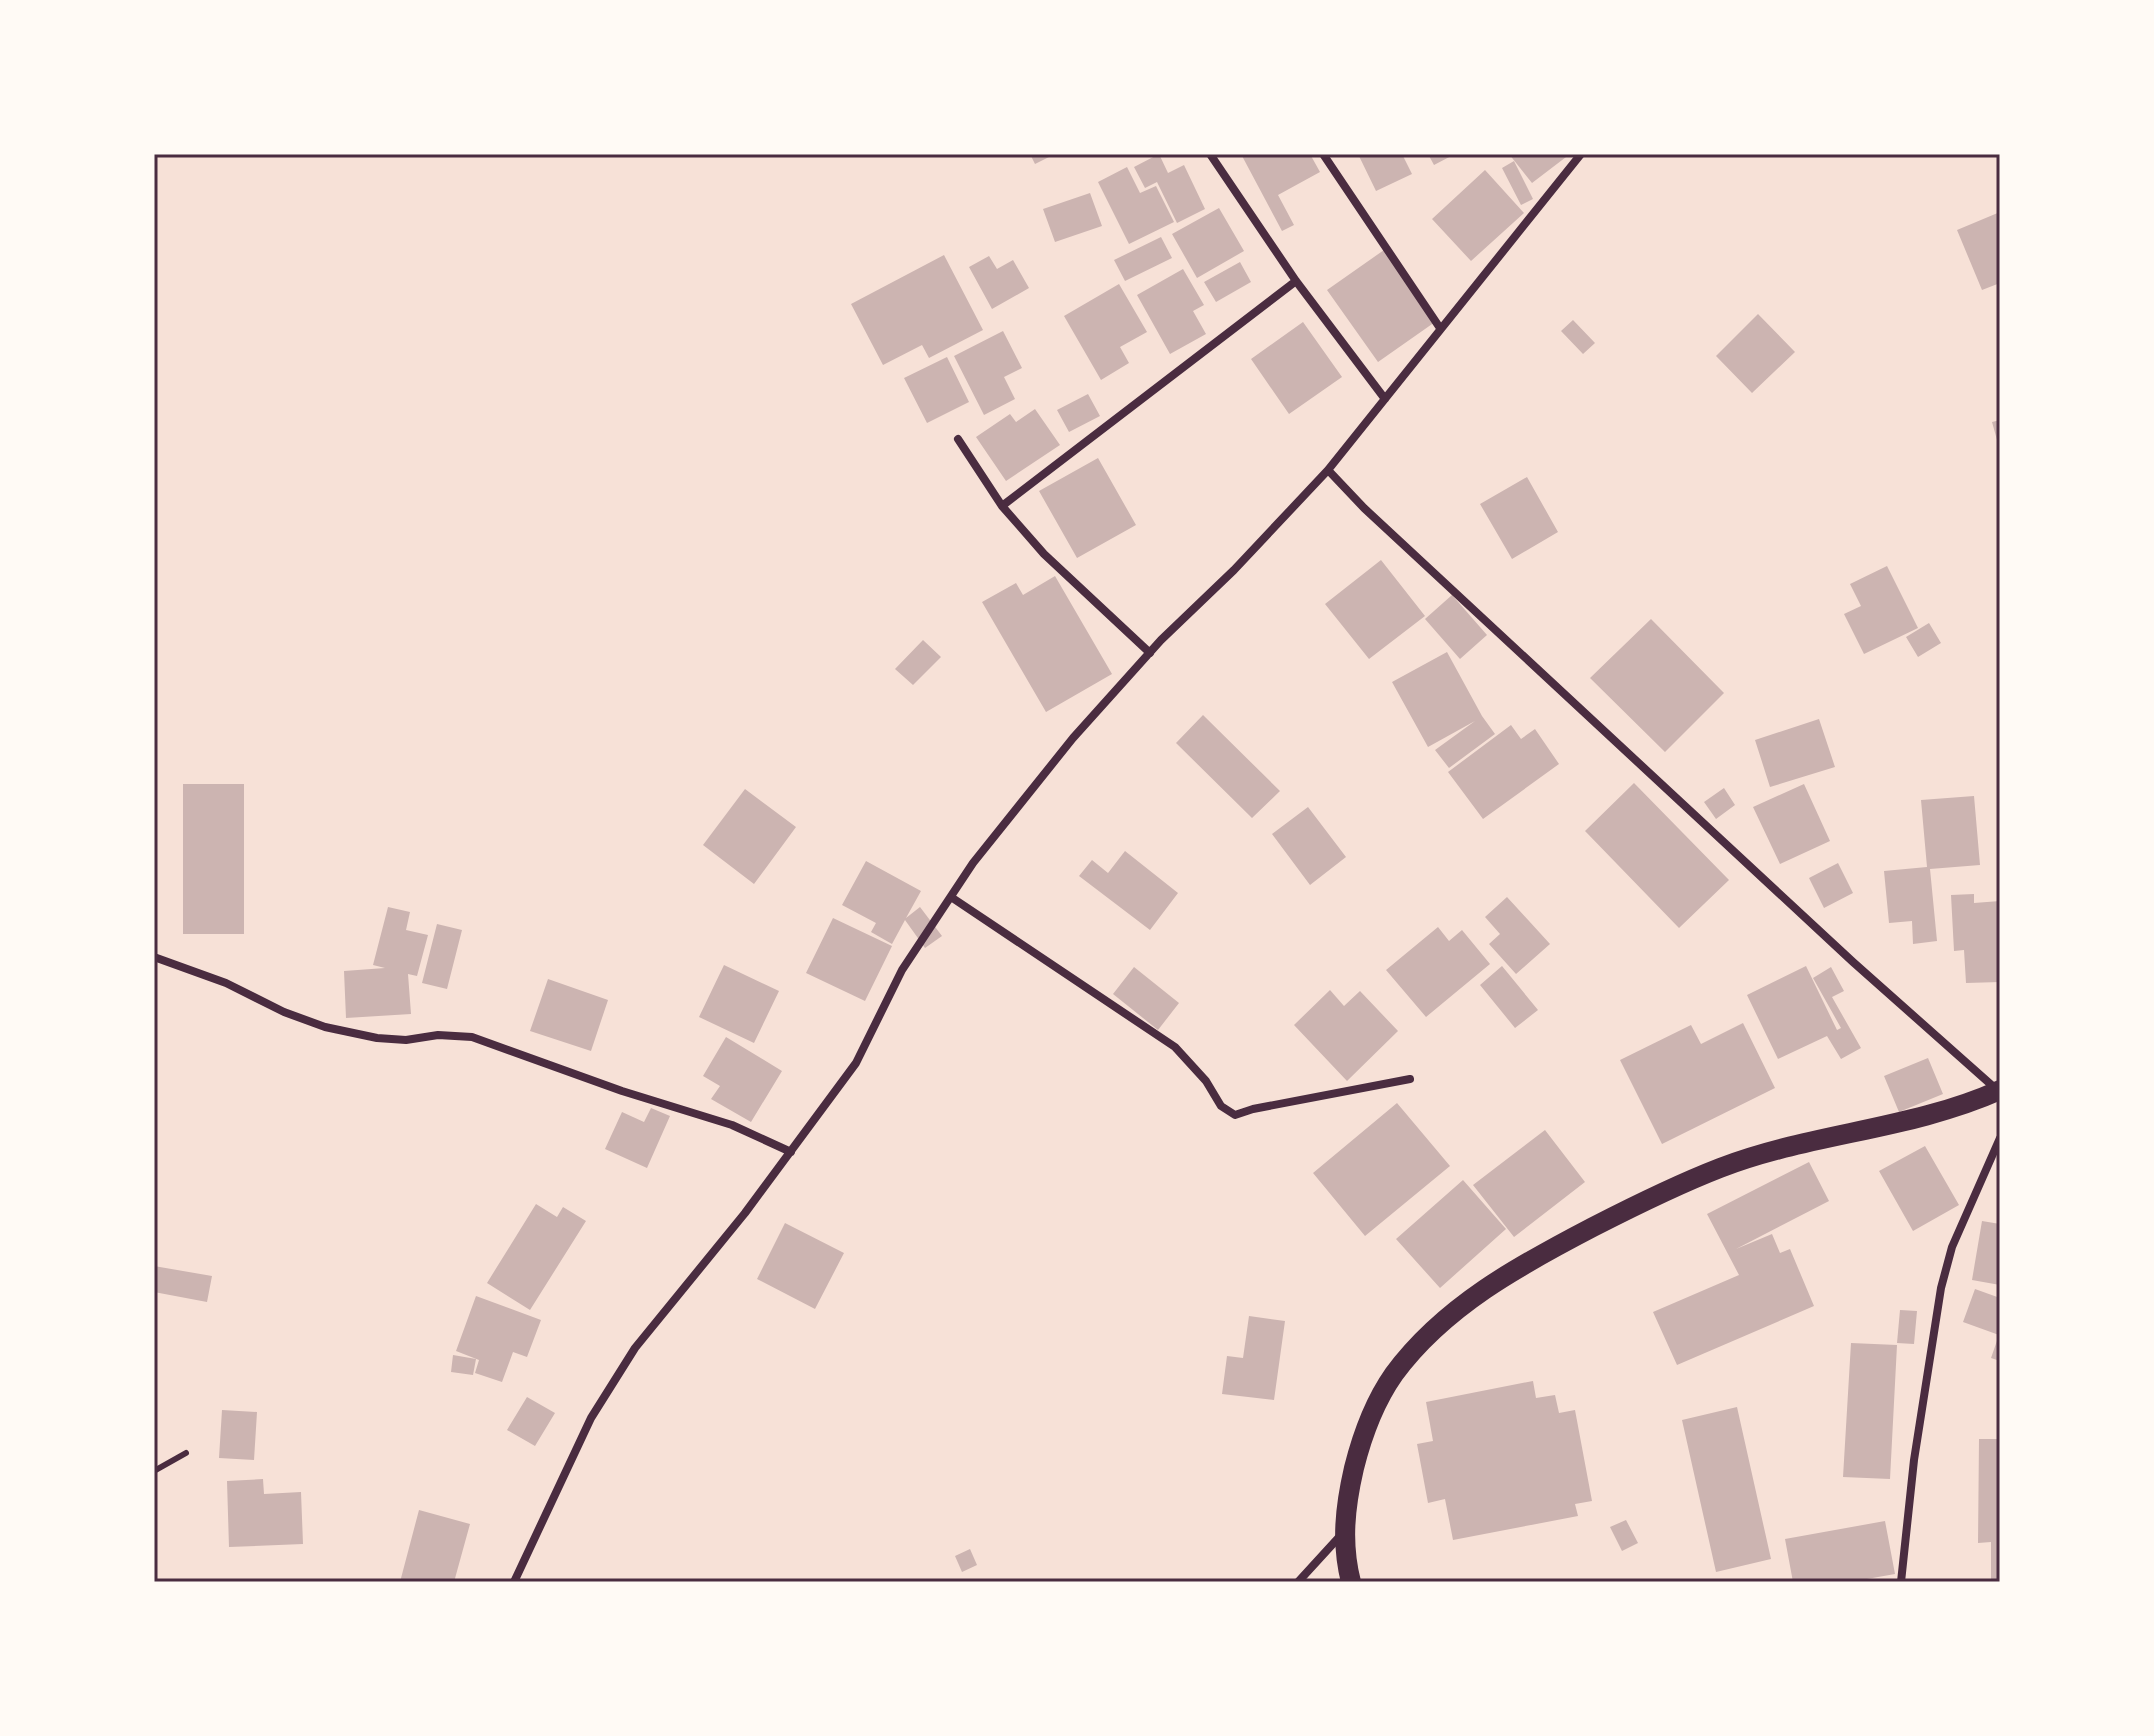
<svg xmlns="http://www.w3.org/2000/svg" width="2154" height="1736" viewBox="0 0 2154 1736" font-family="'Noto Sans',sans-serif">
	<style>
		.building { fill: #ccb4b1 }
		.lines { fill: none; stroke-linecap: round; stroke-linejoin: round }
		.service { stroke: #4a2c40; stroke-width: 6 }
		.minor { stroke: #4a2c40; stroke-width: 8 }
		.primary { stroke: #4a2c40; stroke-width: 20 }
		.neatline { fill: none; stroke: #4a2c40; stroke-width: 3 }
	</style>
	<rect width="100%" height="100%" fill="#f7e1d7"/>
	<!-- building -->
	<path class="building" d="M1030,154H1055L1035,164Z
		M1159,154L1168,173L1184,165L1205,209L1177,223L1157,182L1145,188L1134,167Z
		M1241,154H1310L1320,172L1278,195L1294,225L1282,231Z
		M1358,154H1402L1412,174L1376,191Z
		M1428,154H1455L1434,165Z
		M1509,154H1570L1532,183Z
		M1514,161L1533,199L1521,205L1502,168Z
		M1127,167L1140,193L1156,186L1174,222L1129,244L1098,182Z
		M1485,170L1524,213L1471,261L1432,219Z
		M1090,193L1102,226L1055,242L1043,209Z
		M1219,208L1244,251L1197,278L1172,234Z
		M2000,212V283L1982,290L1957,230Z
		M1161,237L1172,258L1125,281L1114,260Z
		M1384,250L1435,322L1378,362L1327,290Z
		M944,255L983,330L929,358L922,345L883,365L851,304Z
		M989,256L997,269L1013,260L1029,288L992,309L969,267Z
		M1240,262L1251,282L1216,302L1204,282Z
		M1183,269L1204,305L1193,311L1206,334L1170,354L1137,295Z
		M1119,284L1147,332L1120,347L1129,363L1101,380L1064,316Z
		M1758,314L1795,352L1752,393L1716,356Z
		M1573,320L1595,343L1583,354L1561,331Z
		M1303,322L1342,377L1289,414L1251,359Z
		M1003,331L1022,368L1004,377L1015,399L984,415L954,356Z
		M947,357L969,402L927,423L904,378Z
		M1088,394L1100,416L1069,432L1057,410Z
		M1035,409L1060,445L1006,481L976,437L1010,414L1016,422Z
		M2000,420V447H1999L1992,422Z
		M1098,458L1136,525L1077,558L1039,491Z
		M1527,477L1558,532L1512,559L1480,504Z
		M1381,560L1425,616L1369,659L1325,604Z
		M1887,566L1918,628L1864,654L1844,614L1861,606L1850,584Z
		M1055,576L1112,674L1046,712L982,602L1016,583L1023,595Z
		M1452,595L1487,635L1460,659L1425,619Z
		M1651,619L1724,693L1665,752L1590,678Z
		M1929,623L1941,643L1918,657L1906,637Z
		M923,640L941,657L913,685L895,669Z
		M1447,652L1482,716L1495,734L1449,768L1435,750L1475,721L1428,747L1392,682Z
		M1203,715L1280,791L1252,818L1176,743Z
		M1819,719L1835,767L1770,787L1755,740Z
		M1511,725L1521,739L1535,729L1559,764L1483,819L1448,772Z
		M1634,783L1729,880L1679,928L1585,831Z
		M183,784H244V934H183Z
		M1804,784L1830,841L1780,864L1753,807Z
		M1724,788L1735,805L1716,819L1704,802Z
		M745,789L796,827L754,884L703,845Z
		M1974,796L1980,865L1930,869L1937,941L1913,944L1912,921L1889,923L1884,871L1927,867L1921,800Z
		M1308,807L1346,857L1310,885L1272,834Z
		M1125,851L1178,893L1150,930L1079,876L1092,860L1108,873Z
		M866,861L921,891L906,918L920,907L942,936L925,948L905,920L892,944L871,932L876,923L842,905Z
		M1838,863L1853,893L1824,908L1809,878Z
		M1974,894V903L2000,901V982L1966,983L1964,950L1954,951L1951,895Z
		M1507,897L1550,944L1516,974L1489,944L1500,934L1485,917Z
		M388,907L410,912L406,930L428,935L417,976L408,974L411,1014L346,1018L344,971L385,968L373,965Z
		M833,918L892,946L865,1001L806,973Z
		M437,924L462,930L447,989L422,983Z
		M1438,927L1449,941L1462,930L1490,964L1426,1017L1386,970Z
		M724,965L779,991L754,1043L699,1017Z
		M1502,966L1538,1010L1515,1028L1480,985Z
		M1806,966L1837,1030L1841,1028L1813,978L1831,967L1844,991L1832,997L1861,1048L1841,1059L1827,1036L1778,1059L1747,995Z
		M1134,967L1179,1003L1158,1030L1113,994Z
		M548,979L608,1000L591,1051L530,1031Z
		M1330,990L1344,1006L1360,991L1398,1031L1347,1081L1294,1025Z
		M1743,1023L1775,1088L1662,1144L1620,1060L1691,1025L1701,1044Z
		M726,1037L782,1071L751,1122L711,1099L720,1086L703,1076Z
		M1928,1058L1943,1094L1899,1112L1884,1076Z
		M1397,1103L1450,1166L1365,1236L1313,1173Z
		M651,1108L670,1116L647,1168L605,1149L622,1112L644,1122Z
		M1545,1130L1585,1182L1514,1237L1473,1185Z
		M1925,1146L1959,1205L1913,1231L1879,1171Z
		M1809,1162L1829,1201L1736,1249L1772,1234L1780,1253L1790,1249L1814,1306L1677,1365L1653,1312L1739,1275L1707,1214Z
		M1463,1180L1506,1229L1440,1288L1396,1239Z
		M536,1204L557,1217L563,1207L586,1221L530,1310L487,1283Z
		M1982,1221L2000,1224V1285L1972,1280Z
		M785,1223L844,1253L815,1309L757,1279Z
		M154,1266L212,1276L207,1302L154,1292Z
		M1975,1289L2000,1298V1361L1991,1358L1999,1335L1963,1322Z
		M476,1296L541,1320L527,1357L513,1352L502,1382L475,1373L479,1360L456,1351Z
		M1900,1310L1917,1311L1914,1344L1897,1343Z
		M1249,1316L1285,1321L1274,1400L1222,1394L1227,1356L1243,1358Z
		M1851,1343L1897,1345L1890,1479L1843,1477Z
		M453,1355L476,1359L473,1375L451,1372Z
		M1533,1381L1536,1398L1555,1395L1559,1413L1575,1410L1592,1501L1575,1504L1578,1516L1453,1540L1445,1499L1428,1503L1417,1444L1433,1441L1426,1402Z
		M527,1397L555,1413L535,1446L507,1430Z
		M1737,1407L1771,1559L1716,1572L1682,1420Z
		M222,1410L257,1412L254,1460L219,1458Z
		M1979,1439H2000V1582H1991V1542L1978,1543Z
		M263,1479L264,1494L301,1492L303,1544L229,1547L227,1481Z
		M419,1510L470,1524L454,1582H400Z
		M1626,1520L1638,1543L1622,1551L1610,1527Z
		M1885,1521L1895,1574L1850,1582H1793L1785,1539Z
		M970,1549L977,1565L962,1572L955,1556Z"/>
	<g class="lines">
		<!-- service -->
		<path class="service" d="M154,1471L186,1453"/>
		<!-- minor -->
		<path class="minor" d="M1210,154L1296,281L1385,399
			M1323,154L1440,328
			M958,439L1002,506L1044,554L1150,653
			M1328,470L1364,508L1853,962L1996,1089
			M1002,506L1296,281
			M951,897L1175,1047L1206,1081L1221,1106L1235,1115L1253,1109L1410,1079
			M154,957L226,983L284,1012L325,1027L377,1038L406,1040L438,1035L472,1037L622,1091L732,1125L791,1152
			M514,1582L591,1418L635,1348L745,1213L856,1063L902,970L973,863L1073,738L1161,640L1234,570L1328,470L1581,154
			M1298,1582L1341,1535
			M1901,1582L1914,1460L1941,1288L1952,1247L2000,1138"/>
		<!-- primary -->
		<path class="primary" d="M1351,1582C1341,1543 1345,1507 1354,1468C1362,1436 1375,1401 1394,1374C1444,1306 1520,1265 1593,1227C1634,1206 1676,1185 1720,1168C1810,1133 1911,1130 2000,1090"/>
	</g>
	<!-- border -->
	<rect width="2154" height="1736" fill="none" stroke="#fffaf5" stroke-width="312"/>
	<rect x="156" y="156" width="1842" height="1424" class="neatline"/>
</svg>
